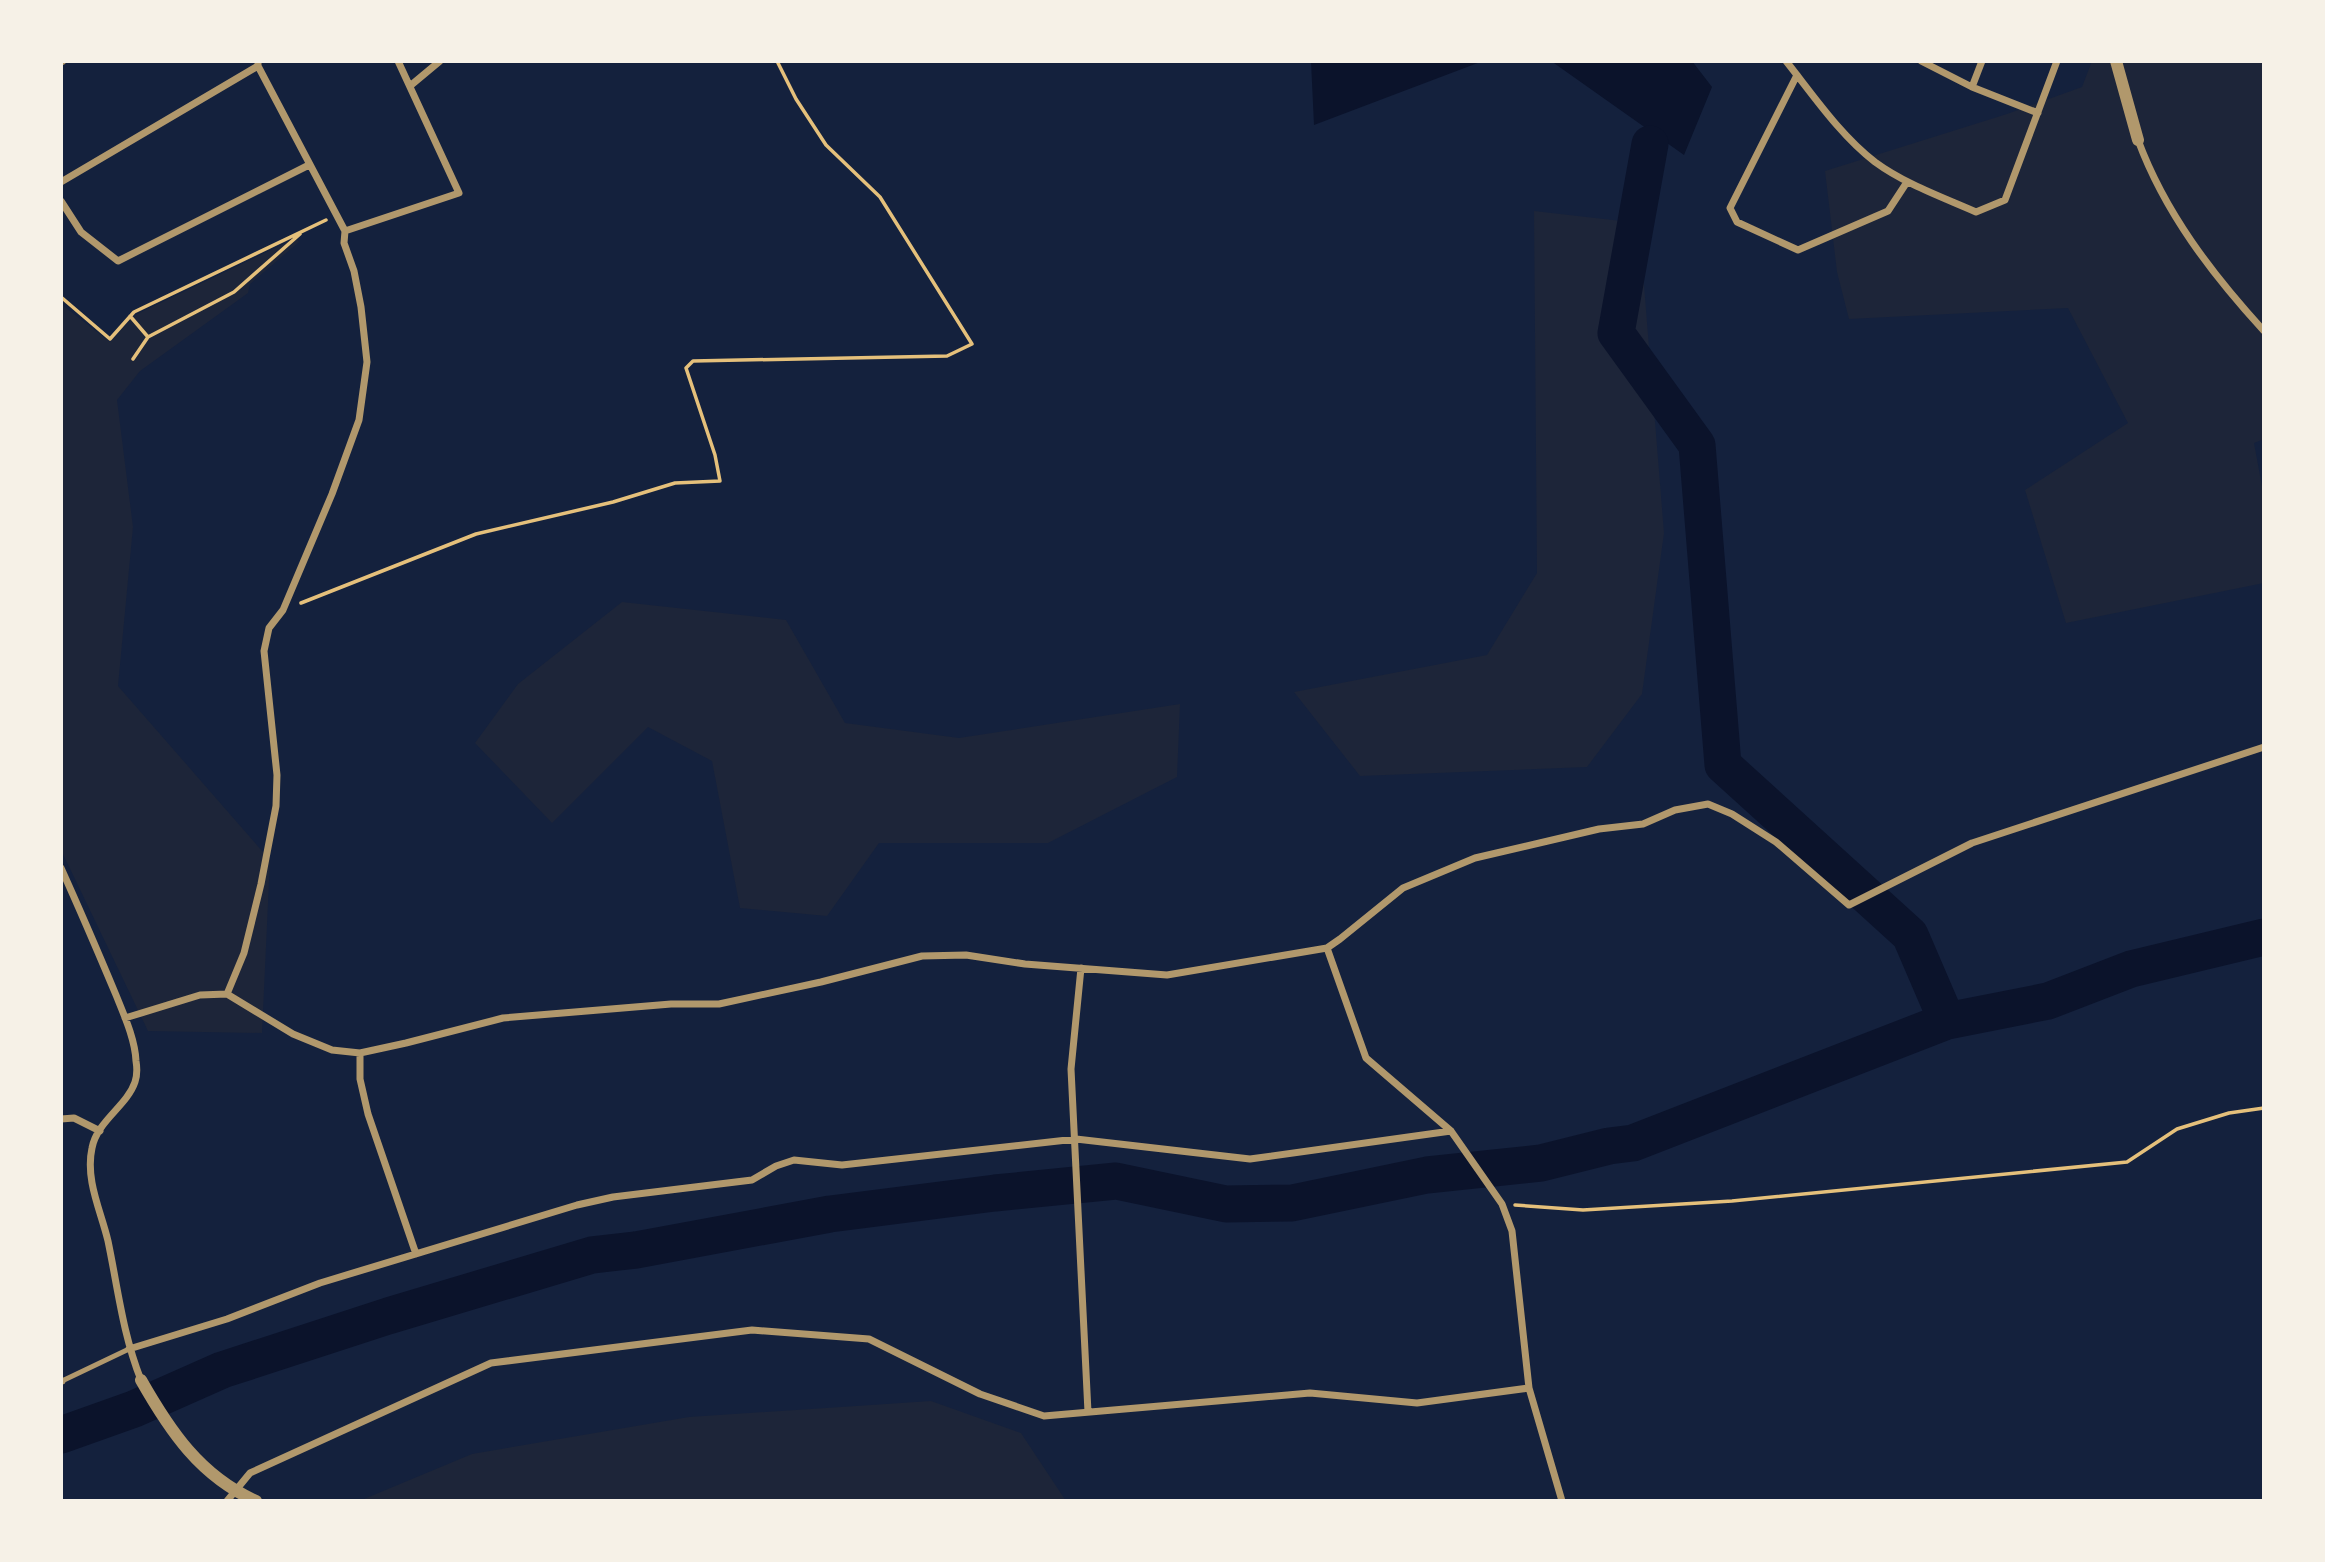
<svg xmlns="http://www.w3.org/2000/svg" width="2325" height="1562" viewBox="0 0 2325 1562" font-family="'Source Sans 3',sans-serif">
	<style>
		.green { fill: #1d2539 }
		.water { fill: #0b132b }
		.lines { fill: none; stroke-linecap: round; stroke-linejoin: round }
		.river { stroke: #0b132b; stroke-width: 37 }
		.path { stroke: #e5c07b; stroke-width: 3.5 }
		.service { stroke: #b1986c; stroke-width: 5 }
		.minor { stroke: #b1986c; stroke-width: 7 }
		.tertiary { stroke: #b1986c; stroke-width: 12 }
	</style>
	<rect width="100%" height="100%" fill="#14213d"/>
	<!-- green -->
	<path class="green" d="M2092,61H2264V439L2254,443L2264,497V583L2066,623L2025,490L2128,423L2068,308L1849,319L1837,272L1825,171L2007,114L2082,87Z
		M1534,211L1639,223L1664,533L1642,694L1587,767L1360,776L1294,692L1487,655L1537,573Z
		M296,238L299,242L250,284L248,293L140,371L117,400L133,527L118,686L270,860L262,1033L148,1031L61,850V304L110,342L135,315Z
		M622,602L786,620L845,723L959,738L1180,704L1177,777L1048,843H879L827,916L740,908L712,761L648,727L552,823L475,743L518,684Z
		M931,1401L1021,1433L1066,1501L364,1499L472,1454L689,1417Z"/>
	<!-- water -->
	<path class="water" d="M1311,61H1483L1314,125Z
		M1551,61H1692L1712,87L1684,155Z"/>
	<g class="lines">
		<!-- river -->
		<path class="river" d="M1650,144L1616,333L1697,445L1723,765L1910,935L1947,1021
			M61,1435L134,1409L222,1370L388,1316L592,1255L636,1250L830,1214L995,1193L1116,1181L1226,1204L1292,1203L1427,1175L1541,1163L1609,1146L1633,1143L1947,1021L2048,1001L2131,969L2264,937"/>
		<!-- path -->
		<path class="path" d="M61,297L110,339L134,312L326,220
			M130,316L148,337
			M133,359L148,337L234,292L300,234
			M301,603L476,534L613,502L675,483L720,481L715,455L686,368L693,361L947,356L972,344L880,197L826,145L796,99L777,61
			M1515,1205L1583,1210L1732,1201L2127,1162L2177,1129L2229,1113L2264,1108"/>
		<!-- service -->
		<path class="service" d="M62,1381L129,1349"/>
		<!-- minor -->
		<path class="minor" d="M1786,61C1813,95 1840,135 1875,162C1905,184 1942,197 1976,212L2005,200L2057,61
			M1921,61L1972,87L2038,113
			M61,62L63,61
			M1797,75L1730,208L1737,222L1798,250L1888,211L1907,182
			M410,86L440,61
			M1972,87L1982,61
			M2138,140C2165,213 2212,274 2264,331
			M61,182L258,66
			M61,201L81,232L118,261L309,165
			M345,231L459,193L398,61
			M61,868C80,910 98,952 116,995C124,1015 135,1039 136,1061C137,1067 137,1076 135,1082C127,1106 97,1121 92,1148C85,1180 101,1211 108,1241C118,1289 123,1335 141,1380
			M1327,948L1366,1058L1451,1131L1502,1204L1512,1231L1529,1388L1562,1501
			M1081,968L1071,1069L1088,1412
			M227,994L244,953L261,884L276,806L277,775L264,651L269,628L283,610L332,494L359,420L367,362L361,307L354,271L344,243L345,231L258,66V61
			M125,1018L200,995L227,994L293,1034L332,1050L360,1053L406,1043L503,1018L671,1004H719L821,982L922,956L966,955L1025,964L1167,975L1327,948L1340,939L1403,888L1475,858L1599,829L1643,824L1675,810L1708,804L1732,814L1776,842L1849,905L1972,843L2264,747
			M360,1053V1079L368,1114L416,1254
			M61,1119L74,1118L100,1131
			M129,1349L227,1319L320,1283L577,1205L613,1197L752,1180L776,1166L794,1160L842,1165L1076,1139L1250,1159L1451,1131
			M61,1381H62
			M227,1501L250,1473L491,1363L752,1330L869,1339L980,1394L1044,1416L1310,1393L1417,1403L1529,1388"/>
		<!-- tertiary -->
		<path class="tertiary" d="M2116,61L2138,140
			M141,1380C170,1431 200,1476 256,1501"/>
	</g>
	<!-- border -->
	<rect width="2325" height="1562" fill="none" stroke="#f6f1e7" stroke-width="126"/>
</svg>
